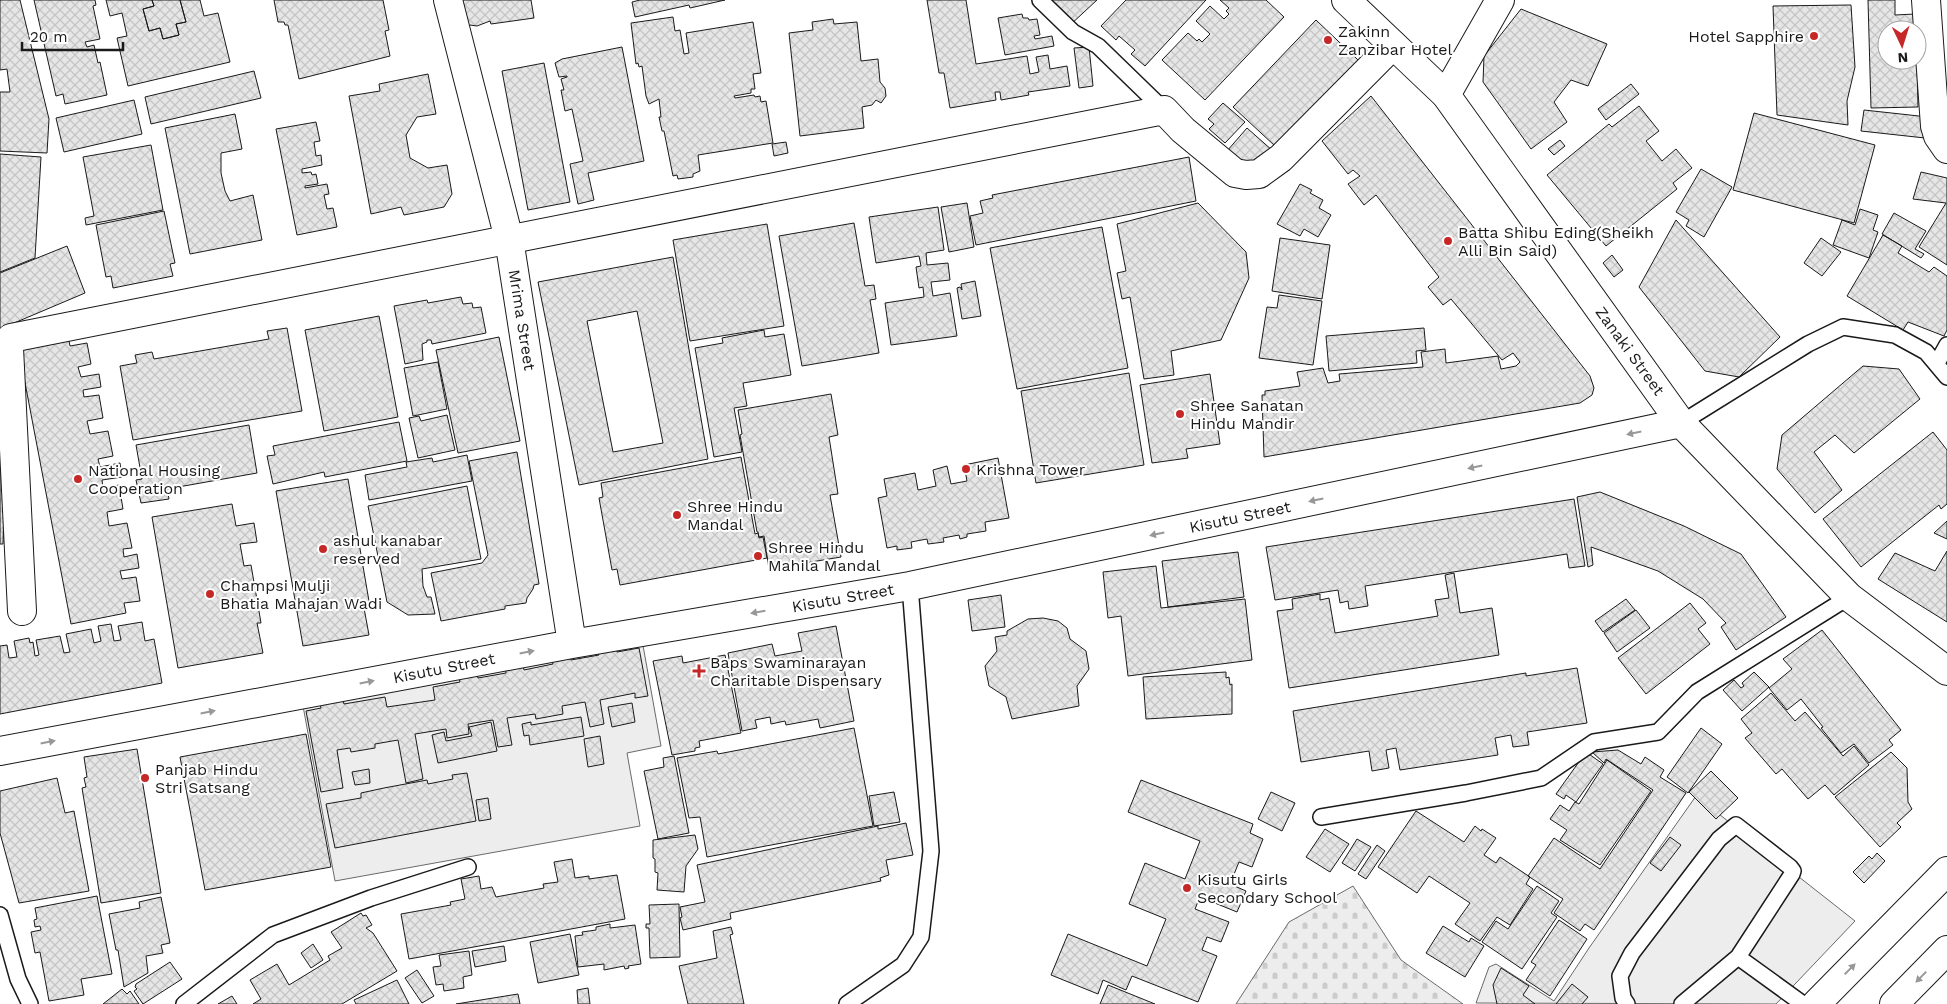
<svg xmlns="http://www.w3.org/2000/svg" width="1947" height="1004" viewBox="0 0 1947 1004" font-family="'Work Sans',sans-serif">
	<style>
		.cemetery { fill: url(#cemetery-stones); stroke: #6a6a6a }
		.built { fill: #ededed; stroke: #6a6a6a }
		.building { fill: url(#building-cross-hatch); stroke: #1a1a1a; fill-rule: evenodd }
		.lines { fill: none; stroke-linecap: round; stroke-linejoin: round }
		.lane-casing { stroke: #1a1a1a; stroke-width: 18 }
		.street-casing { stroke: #1a1a1a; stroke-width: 30 }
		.secondary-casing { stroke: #1a1a1a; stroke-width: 30 }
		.highway-casing { stroke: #1a1a1a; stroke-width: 30 }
		.lane { stroke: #fff; stroke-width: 15 }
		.street { stroke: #fff; stroke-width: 28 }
		.secondary { stroke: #fff; stroke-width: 28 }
		.highway { stroke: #fff; stroke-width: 28 }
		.oneway { fill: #989898 }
		.poi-dot { fill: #c62828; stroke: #fff; stroke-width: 2 }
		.labels { text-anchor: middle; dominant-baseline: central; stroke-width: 4; stroke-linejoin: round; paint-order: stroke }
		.poi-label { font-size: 16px; fill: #1a1a1a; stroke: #fff; text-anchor: start }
		.street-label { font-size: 16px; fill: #1a1a1a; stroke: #fff }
	</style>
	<defs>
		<pattern id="cemetery-stones" width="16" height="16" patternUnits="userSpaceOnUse" patternTransform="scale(1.25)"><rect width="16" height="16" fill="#ededed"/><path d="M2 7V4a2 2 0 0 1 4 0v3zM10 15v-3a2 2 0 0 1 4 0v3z" fill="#cbcbcb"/></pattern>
		<pattern id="building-cross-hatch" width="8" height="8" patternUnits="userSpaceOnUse" patternTransform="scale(1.25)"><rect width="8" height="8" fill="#e6e6e6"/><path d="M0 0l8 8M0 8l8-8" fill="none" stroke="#c5c5c5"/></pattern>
	</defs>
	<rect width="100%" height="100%" fill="#fff"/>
	<!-- cemetery -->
	<path class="cemetery" d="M1353,886L1401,960L1463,1004H1236L1289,922Z"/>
	<!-- built -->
	<path class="built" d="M639,623L661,746L627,753L640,826L335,881L299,684Z
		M1696,796L1855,921L1776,1004L1476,1003L1489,967L1496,964L1554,1001L1589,948Z"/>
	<!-- building -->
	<path class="building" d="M0,0H20L49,119L47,153L0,151V92H10L7,69L0,70Z
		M34,0H95L96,5L93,6L100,39L85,42L87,47L94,45L98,63L100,62L107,95L65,104L63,94L56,96Z
		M106,0H152L154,6L143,9L149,31L160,28L163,39L179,35L176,24L186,22L180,0H200L204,16L218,13L230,62L128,86L117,38L127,36L122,13L110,16Z
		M152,0H180L186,22L176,24L179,35L163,39L160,28L149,31L143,9L154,6Z
		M274,0H383L389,30L385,31L390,56L299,79L288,25H285L284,22H278Z
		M462,0H531L534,18L491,24L490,21L477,26L470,25L467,29Z
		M640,0H725L690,8L689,5L635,17L632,2Z
		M927,0H966L976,64L1027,56L1030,74L1039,72L1036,57L1048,55L1050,69L1067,66L1070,86L1028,92L1029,95L1001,100L1000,92H995L996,100L950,108L944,73H939Z
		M1044,0H1097L1069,26Z
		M1126,0H1206L1145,66L1131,54L1135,50L1119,36L1116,40L1101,26Z
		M1220,0H1266L1284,17L1205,100L1162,60L1188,33L1197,41L1199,39L1202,42L1210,34L1196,21L1210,6L1224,19L1229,14L1226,11L1229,8Z
		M1868,0H1895V15L1915,14L1916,30H1887V60H1917L1918,107L1871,108Z
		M1851,5L1855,67L1847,101L1848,125L1777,115L1773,6Z
		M1521,9L1607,44L1588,86L1571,80L1554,102L1567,122L1531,149L1483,82L1484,56Z
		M1022,14L1023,18H1028L1029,20L1037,19L1040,35L1034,36L1035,39L1052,36L1054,46L1005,55L998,18Z
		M673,17L675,31L680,30L684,54L689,53L686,33L753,22L761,73L753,74L755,89H751V93L734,96L735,98L754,95L755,97L760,96L761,102L766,101L773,143L698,155L700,171L693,174V177L678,179L677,175L673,176L664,131H662L659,117H661L659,99L649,104L646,96L642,66L639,67L638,63L636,64L631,23Z
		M833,19L834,24L857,22L861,61L878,59L880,82L885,88L886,96L881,103L876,100L872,105L862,107L864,128L800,136L789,33L813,30L812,22Z
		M1316,20L1358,60L1275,146L1233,107Z
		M622,47L644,161L588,173L594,200L578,204L570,164L583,161L572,109L565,111L561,90H564L561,79L567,77V76L559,77L555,63L562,59Z
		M1089,47L1093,86L1079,88L1074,48Z
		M544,63L570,202L528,210L502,71Z
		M254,71L261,98L151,124L145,97Z
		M428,74L436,114L417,117L406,135L410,158L428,168L447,165L452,194L444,207L404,215L401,207L371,214L349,96L380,91L379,84Z
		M1631,84L1639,94L1606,120L1598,109Z
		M1371,96L1590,376L1594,388L1592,395L1580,403L1264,457L1262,395H1265V391L1300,386L1297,372L1323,368L1328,383L1340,381L1339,374L1423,367L1421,352L1445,349L1446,363L1498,356L1501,369L1516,366L1520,362L1513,353L1502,360L1451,299L1443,305L1428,287L1439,277L1376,195L1364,205L1348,184L1360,176L1353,170L1348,174L1322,141Z
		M134,100L142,134L64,152L56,118Z
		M1223,103L1245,122L1225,143L1209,129L1214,124L1208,119Z
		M1639,106L1659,131L1646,141L1662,161L1676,149L1692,168L1673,183L1677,189L1606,246L1547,175L1609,124L1612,127Z
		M1864,110L1928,117L1925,138L1861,131Z
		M1754,113L1875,145L1854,223L1733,190Z
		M235,114L242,149L221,153V173L225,191L230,201L253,195L262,240L190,254L165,128Z
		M316,122L320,141L314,142L316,156L321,155L322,165L302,169V173L311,172L312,175L316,174L318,184L305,186V188L327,184L329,194L324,195L327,209L333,208L337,227L297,235L276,129Z
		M1247,128L1273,151L1249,170L1227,151Z
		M1560,140L1565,146L1554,155L1548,149Z
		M786,142L788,153L774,156L772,144Z
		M151,145L163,210L86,225L85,218L94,216L83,157Z
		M0,154L41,157L35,258L0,272Z
		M1189,157L1196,201L976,245L970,216L983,213L980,201L993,198L992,195Z
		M1701,169L1732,187L1704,237L1686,226L1689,220L1676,212Z
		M1921,172L1947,178V265L1919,247L1946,203L1913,199Z
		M1300,184L1312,190L1310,193L1323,200L1319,208L1331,215L1318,237L1304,229L1300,236L1277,224Z
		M967,203L974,247L949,252L941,207Z
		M1198,203L1246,252L1249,278L1221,340L1171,351L1174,375L1144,379L1130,297L1122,299L1117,273L1126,271L1117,224Z
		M938,207L944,250L926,253L927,265L948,263L950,280L931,282L933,296L950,293L957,336L891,345L885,303L924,297L923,287L919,288L916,267L921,266L919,256L876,263L869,217Z
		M1860,209L1878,215L1873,230L1878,232L1869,258L1833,245L1842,220L1855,225Z
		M164,211L175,263L170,264L173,276L113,288L111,276L106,277L96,225Z
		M1894,213L1926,231L1915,249L1924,254L1921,258L1882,234Z
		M1676,220L1780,337L1739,377L1705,371L1639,287Z
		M854,223L865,286L874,285L876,299L870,300L879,353L802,366L779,236Z
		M767,224L784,326L690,341L673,240Z
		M1102,227L1128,368L1017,389L990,248Z
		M1883,235L1902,246L1898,253L1929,272L1934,267L1947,276V330L1944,336L1908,322L1903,330L1847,296Z
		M1280,238L1330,245L1322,299L1272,291Z
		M1821,238L1841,252L1822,276L1804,263Z
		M67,246L85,293L0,329V273Z
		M1612,255L1623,270L1614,277L1603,263Z
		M673,257L708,459L579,485L538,282ZM637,311L663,443L613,452L587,321Z
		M975,281L981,316L962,319L957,288L960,287L962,290L961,284Z
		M1279,295L1322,301L1313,365L1259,358L1267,307L1277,308Z
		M461,297L463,304L472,303L473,308L481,307L486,333L432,344L431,340H427V342L422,344L423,360L405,364L394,306L427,300L428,303Z
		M379,316L398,417L324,431L305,330Z
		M287,328L302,411L133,440L120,366L137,363L135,355L152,352L154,359L269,339L267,331Z
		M1424,328L1426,350L1416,351L1417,363L1329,371L1326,336Z
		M764,330L765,337L784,334L791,375L743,383L747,406L734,408L742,452L714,457L695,348L723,343L722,338Z
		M68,336L70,346L87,343L91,364L78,367L81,377L99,374L101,387L83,390L84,397L99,395L103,418L87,421L90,434L108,431L113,456L98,459L100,467L120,463L122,477L102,480L103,488L119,485L123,509L107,512L109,526L127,523L132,548L123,549L124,557L137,554L139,568L120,571L122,579L136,577L140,601L124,603L126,613L71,624L18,346Z
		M499,337L520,441L458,453L436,350Z
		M0,359H8L3,544H0Z
		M438,362L447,409L413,416L404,368Z
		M1863,366L1899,369L1920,399L1854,453L1835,435L1814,452L1842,490L1815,513L1777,469L1782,435Z
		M1129,373L1144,465L1036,483L1021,391Z
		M1210,374L1220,444L1186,449L1188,458L1152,463L1140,385Z
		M831,394L838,435L829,437L838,494L830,495L841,557L769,569L764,536L759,537L758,532H757L740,435L742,434L738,410Z
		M447,415L455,450L418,458L409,418L419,416L421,421Z
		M399,422L407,461L325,477L324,472L273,484L267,456L275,455L273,446Z
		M249,425L257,473L167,489L169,499L141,503L136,480L142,479L136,445Z
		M1933,432L1947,450V504L1941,509L1939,505L1861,567L1823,519Z
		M517,452L539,584L534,585L533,589L527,598L526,603L505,606V609L441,621L431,573L482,563L488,555L469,461Z
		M467,455L472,481L369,500L365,475L407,467L406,462L432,458L433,462Z
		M741,457L755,534L758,533L759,538L763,537L767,558L620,585L617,569L612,570L599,498L603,497L601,483Z
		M998,458L1009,518L985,522L986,531L967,534V537L960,539L959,535L943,538L944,542L928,544L927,539L911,542L912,548L897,550V546L887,548L878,498L887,496L884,479L915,473L918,490L936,486L933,470L947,466L951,484L967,481L964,465Z
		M348,479L370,607L364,608L369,635L303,646L276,491Z
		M467,486L481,559L422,569L423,586L427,597H431L435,614L408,615L387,602L368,506Z
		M1600,492L1684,526L1741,554L1786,617L1736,650L1721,627L1726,623L1703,599L1658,571L1591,547L1593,565L1588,567L1577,497Z
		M1574,499L1585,566L1569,568L1567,554L1365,586L1368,606L1349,609L1348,601L1340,603L1338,590L1275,600L1266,547Z
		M232,504L236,526L254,523L257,542L240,544L244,566L251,565L261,623H257L263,653L178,668L152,517Z
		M1947,521V539L1934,533Z
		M1947,551V622L1878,579L1895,553L1935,571Z
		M1238,552L1244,597L1168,607L1162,561Z
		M1156,566L1161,608L1245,599L1252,660L1128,676L1121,616L1108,618L1103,572Z
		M1454,573L1460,613L1492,608L1499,655L1289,688L1277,611L1293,609L1292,599L1320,594V600L1329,598L1335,633L1438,616L1435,600L1449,598L1445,575Z
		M1001,595L1005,627L972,631L968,600Z
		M1626,599L1635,610L1603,632L1595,621Z
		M1690,603L1706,623L1698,629L1710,644L1646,694L1618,658Z
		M1636,610L1650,628L1617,652L1604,633Z
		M1043,618L1058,621L1067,628L1070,639L1086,651L1089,669L1077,686L1079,706L1012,719L1006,697L989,686L985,666L997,651L995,637L1007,635V631L1028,619Z
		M142,622L145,641L154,639L162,683L0,714V646L7,645L9,658L17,657L14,641L29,638L30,643L33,642L35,656L39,655L36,640L60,636L64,653L70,652L66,634L91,629L94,643L101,641L98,626L111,624L114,641L121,640L118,626Z
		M836,626L854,721L820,728L818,719L786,725L785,721L771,724L770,717L755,720L757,728L742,731L728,653L772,644L775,656L802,651L798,633Z
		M1822,630L1901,730L1889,740L1893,745L1869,763L1854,744L1841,753L1821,728L1823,727L1801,699L1787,710L1769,688L1792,669L1783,659Z
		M616,648L617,652L639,648L648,696L635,698V693L600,700L604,724L590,727L585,702L562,706L563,714L536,719L535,714L507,718L512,745L498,747L493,720L468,724L469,734L447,738L446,729L415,734L423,779L406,783L398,740L375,744V748L351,752L350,748L337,750L343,788L321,792L306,711L321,708L320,704L343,700L344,704L385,697L387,707L435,700L433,687L460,682L459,678L477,675L478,678L506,673V669L523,665L524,670L553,664L552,660L570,657L571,660L599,655L598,651Z
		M725,655L741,733L699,741L700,747L695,748V751L672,755L653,661L682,656L683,663Z
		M1577,668L1587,723L1527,732L1529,745L1513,747L1511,735L1495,738L1498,755L1400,770L1396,748L1386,750L1389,768L1372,771L1369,751L1301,762L1293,711L1526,673V676Z
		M1226,672V678L1229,677L1230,685L1232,684V714L1146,719L1143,677Z
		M1754,672L1769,687L1742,711L1723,690L1734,680L1741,688L1744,686L1742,683Z
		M1771,693L1795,721L1805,712L1843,756L1854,746L1869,765L1834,795L1825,785L1808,799L1782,769L1776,774L1745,738L1752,733L1741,719Z
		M632,703L635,722L612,727L608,707Z
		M581,717L584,736L530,745L529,735L524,736L522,724L531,722V725Z
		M491,722L497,751L438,763L432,735L444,732L446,741L472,736L469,727Z
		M854,728L873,826L707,857L700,817L689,818L677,758L717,751L718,754Z
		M1701,728L1722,744L1688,793L1667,777Z
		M306,734L331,867L205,890L180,757Z
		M600,736L604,764L588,767L584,739Z
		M137,749L161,893L101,903L82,788L86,787L84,778L87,777L84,757Z
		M1618,750L1641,764L1645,757L1664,770L1660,777L1686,793L1594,930L1585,924L1580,931L1554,913L1563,899L1528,876L1554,838L1600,869L1653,790L1606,759L1604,763L1592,752Z
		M1586,752L1603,764L1576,802L1566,795L1564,799L1556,794Z
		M1891,752L1907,768L1908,802L1912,809L1897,823L1901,827L1880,847L1835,797Z
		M674,756L689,833L658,839L644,771L664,767L663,758Z
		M1607,760L1651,791L1600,865L1560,840L1567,830L1550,819L1560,805L1569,811L1575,802L1579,804Z
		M369,769L370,783L355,785L352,772Z
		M1711,771L1738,798L1716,819L1689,792Z
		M467,773L476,821L335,848L326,804L361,798V793L384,788L427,780L428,784L453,779L452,775Z
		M57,778L65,813L74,811L89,891L19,903L0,833V791Z
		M1141,780L1253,824L1250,833L1263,839L1252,867L1239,862L1230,884L1246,891L1237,912L1200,897L1195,909L1229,922L1221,942L1207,937L1202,950L1217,956L1198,1002L1132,976L1126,990L1103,980L1098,994L1051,975L1068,934L1147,966L1166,919L1129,904L1145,863L1185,879L1200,841L1128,812Z
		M894,792L900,822L874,826L869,796Z
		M1271,792L1295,803L1282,831L1258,819Z
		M488,798L491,819L479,821L476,800Z
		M1416,811L1464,842L1475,826L1481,831L1482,829L1496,838L1484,855L1496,863L1500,857L1530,877L1526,884L1533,889L1510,925L1497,917L1480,941L1455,924L1470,903L1429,876L1417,893L1378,867Z
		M906,823L913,855L886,860L889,875L880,878L881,881L730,913L731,919L683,930L680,918L682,917L680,907L705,902L697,865L878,826V829Z
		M1325,829L1349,844L1330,872L1306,857Z
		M695,835L698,849L686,866L684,892L657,890L658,873L655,872V859L653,858V840Z
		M1670,837L1681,845L1661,871L1650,863Z
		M1357,839L1371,847L1355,871L1342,863Z
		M1377,845L1385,851L1366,879L1358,874Z
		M1877,853L1885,861L1864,883L1853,872L1869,856L1872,859Z
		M572,859L575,878L589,876V879L617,875L625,919L409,959L401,914L451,905L450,902L465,899L461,879L479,876L481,889L492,887L496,897L544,888L543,884L558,882L554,862Z
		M1537,886L1559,901L1551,913L1557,917L1522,969L1482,942L1496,921L1508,929Z
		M97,896L112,974L81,979L84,995L49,1001L40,952L35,953L31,932L41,930L40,926L35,927L34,920L37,919L35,908Z
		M161,897L170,943L161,945L163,953L146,956L148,973L124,987L118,950H116L109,914L140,908L139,902Z
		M679,904L680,957L650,958L649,928H646V924H650L649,905Z
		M361,913L363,916L366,915L372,925L366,928L373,933L397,971L342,1004H253L261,999L250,980L277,964L289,985L330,960L328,956L342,948L331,932Z
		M1559,920L1587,939L1550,996L1526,980L1536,965L1531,962Z
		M610,924V928L635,925L641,964L628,966L629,968L625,969L624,966L604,970V964L578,967L575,936L583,935L582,932L596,930V927Z
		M1443,926L1469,942L1471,938L1484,946L1465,977L1426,953Z
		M731,927L733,934L730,935L744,1004H688L679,966L717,958L713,931Z
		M570,934L579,975L538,983L530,942Z
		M313,944L323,960L311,968L301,953Z
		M504,946L506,961L475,967L472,951Z
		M469,951L472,975L463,977L464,988L444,991L443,984L436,985L433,967L441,966L439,955Z
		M170,962L182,979L143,1004L134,991L137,989L135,987L136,984Z
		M1501,968L1529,986L1523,995L1535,1004H1497L1493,985Z
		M417,970L434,996L422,1003L405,978Z
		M397,980L409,1004H356L354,1000Z
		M1572,984L1588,997L1582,1004H1556Z
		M1108,985L1155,1004H1100Z
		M588,988L590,1004H578L577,990Z
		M122,989L127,994L130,991L139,1004H103Z
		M518,994L520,1004H456Z
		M232,996L237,1004H218Z"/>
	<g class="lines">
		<!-- lane casing -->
		<g class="lane-casing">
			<path id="lane" d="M1040,0L1073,32L1098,46L1164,110
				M1937,363L1947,345
				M1681,423L1808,344L1843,327L1895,335L1926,352L1947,377
				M1321,817L1466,793L1541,778L1594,742L1658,732L1697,692L1849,597
				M0,915L18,979L30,1004
				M1738,957L1803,1004
				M184,1004L273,935L371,898L468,867
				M847,1004L903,965L921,937L931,851L910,586
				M1627,1004L1623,998L1620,976L1632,953L1719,839L1736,825L1790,867L1793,871L1792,874L1738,957L1682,1004"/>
		</g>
		<!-- street casing -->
		<g class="street-casing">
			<path id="street" d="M448,0L509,239L572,644
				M1926,0L1935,126L1938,136L1947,149
				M1446,95L1500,0
				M22,611L9,348L11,338L1164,110L1183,130L1235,173L1246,175L1259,174L1281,158L1393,45
				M0,751L572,644L910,586L1681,423"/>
		</g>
		<!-- secondary casing -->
		<g class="secondary-casing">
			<path id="secondary" d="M1346,0L1446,95L1681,423L1849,597L1947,671"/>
		</g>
		<!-- highway casing -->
		<g class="highway-casing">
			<path id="highway" d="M1816,1004L1947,871
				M1894,1004L1947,950"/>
		</g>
		<!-- lane -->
		<use href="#lane" class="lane"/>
		<!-- street -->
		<use href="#street" class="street"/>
		<!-- secondary -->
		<use href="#secondary" class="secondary"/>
		<!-- highway -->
		<use href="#highway" class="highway"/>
	</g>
	<!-- one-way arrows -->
	<defs><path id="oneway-solid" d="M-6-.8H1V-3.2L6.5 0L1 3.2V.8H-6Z" transform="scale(1.25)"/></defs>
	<g class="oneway">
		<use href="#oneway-solid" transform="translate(1634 433) rotate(168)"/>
		<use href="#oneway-solid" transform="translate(1475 467) rotate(168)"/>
		<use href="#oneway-solid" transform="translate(1316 500) rotate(168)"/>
		<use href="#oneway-solid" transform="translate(1157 534) rotate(168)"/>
		<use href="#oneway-solid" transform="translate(758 612) rotate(170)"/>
		<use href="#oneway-solid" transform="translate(527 652) rotate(-11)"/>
		<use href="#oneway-solid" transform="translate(367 682) rotate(-11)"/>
		<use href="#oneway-solid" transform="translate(208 712) rotate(-11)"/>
		<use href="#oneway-solid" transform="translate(48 742) rotate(-11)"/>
		<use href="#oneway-solid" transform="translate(1850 969) rotate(-45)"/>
		<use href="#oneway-solid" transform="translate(1921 977) rotate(134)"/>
	</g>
	<!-- markers -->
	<g class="poi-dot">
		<circle cx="1814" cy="36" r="5"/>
		<circle cx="1328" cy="40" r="5"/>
		<circle cx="1448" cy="241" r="5"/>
		<circle cx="1180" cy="414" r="5"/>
		<circle cx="966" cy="469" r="5"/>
		<circle cx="78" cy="479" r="5"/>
		<circle cx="677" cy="515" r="5"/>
		<circle cx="323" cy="549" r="5"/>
		<circle cx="758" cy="556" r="5"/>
		<circle cx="210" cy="594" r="5"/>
		<path d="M696.5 663.5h5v5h5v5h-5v5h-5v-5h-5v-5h5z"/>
		<circle cx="145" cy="778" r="5"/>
		<circle cx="1187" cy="888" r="5"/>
	</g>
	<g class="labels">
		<!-- poi labels -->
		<g class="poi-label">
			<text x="1338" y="31">Zakinn<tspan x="1338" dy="18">Zanzibar Hotel</tspan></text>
			<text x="1804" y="36" text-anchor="end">Hotel Sapphire</text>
			<text x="1458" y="232">Batta Shibu Eding(Sheikh<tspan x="1458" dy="18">Alli Bin Said)</tspan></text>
			<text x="1190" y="405">Shree Sanatan<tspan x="1190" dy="18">Hindu Mandir</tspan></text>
			<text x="976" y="469">Krishna Tower</text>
			<text x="88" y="470">National Housing<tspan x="88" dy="18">Cooperation</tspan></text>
			<text x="687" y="506">Shree Hindu<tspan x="687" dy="18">Mandal</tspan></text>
			<text x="333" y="540">ashul kanabar<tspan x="333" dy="18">reserved</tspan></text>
			<text x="768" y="547">Shree Hindu<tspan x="768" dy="18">Mahila Mandal</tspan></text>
			<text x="220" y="585">Champsi Mulji<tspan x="220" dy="18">Bhatia Mahajan Wadi</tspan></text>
			<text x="710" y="662">Baps Swaminarayan<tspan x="710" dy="18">Charitable Dispensary</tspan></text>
			<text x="155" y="769">Panjab Hindu<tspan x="155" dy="18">Stri Satsang</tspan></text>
			<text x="1197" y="879">Kisutu Girls<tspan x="1197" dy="18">Secondary School</tspan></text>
		</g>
		<!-- street labels -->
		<g class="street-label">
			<text transform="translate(522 320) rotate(81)">Mrima Street</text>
			<text transform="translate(1630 351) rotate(54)">Zanaki Street</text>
			<text transform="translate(1240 517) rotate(-12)">Kisutu Street</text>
			<text transform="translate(843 598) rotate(-10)">Kisutu Street</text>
			<text transform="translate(444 668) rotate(-11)">Kisutu Street</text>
		</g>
	</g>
	<!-- north arrow -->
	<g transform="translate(1902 45) rotate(176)"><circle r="24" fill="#ffffff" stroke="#a3a3a3"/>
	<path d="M0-4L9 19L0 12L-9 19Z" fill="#c62828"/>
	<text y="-8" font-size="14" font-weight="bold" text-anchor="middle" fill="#1a1a1a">N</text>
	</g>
	<!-- scale -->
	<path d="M22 42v8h101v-8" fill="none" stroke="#1a1a1a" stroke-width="2.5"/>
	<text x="30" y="42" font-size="15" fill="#1a1a1a" stroke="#ffffff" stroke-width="4" paint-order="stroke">20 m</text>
</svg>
